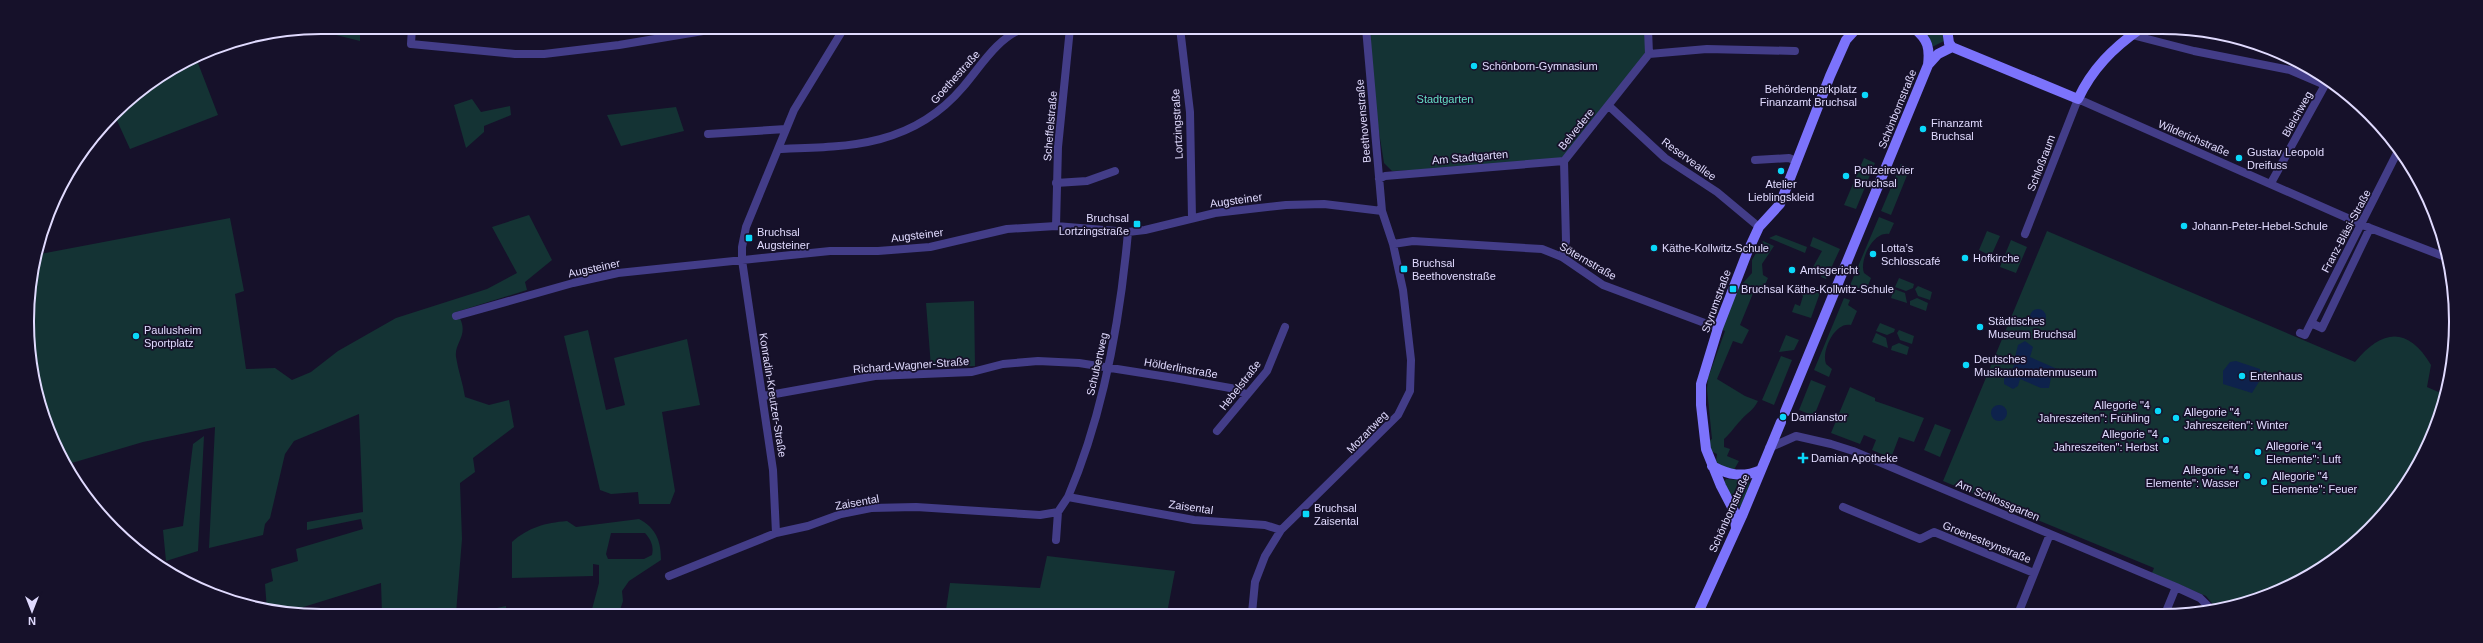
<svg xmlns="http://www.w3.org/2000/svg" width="2483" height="643" viewBox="0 0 2483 643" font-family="Helvetica,sans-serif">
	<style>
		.green { fill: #143334; fill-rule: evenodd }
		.water { fill: #0e224c }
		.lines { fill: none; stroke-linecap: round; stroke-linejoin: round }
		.street { stroke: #433d88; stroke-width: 8 }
		.secondary { stroke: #7c73fc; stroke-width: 10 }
		.poi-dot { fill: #0ad8fa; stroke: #16112a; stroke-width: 1.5 }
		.labels { text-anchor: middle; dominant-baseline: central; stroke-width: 3.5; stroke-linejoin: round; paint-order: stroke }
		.poi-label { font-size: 11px; fill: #e0dafe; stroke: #16112a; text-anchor: start }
		.street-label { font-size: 11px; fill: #e0dafe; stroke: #16112a }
		.park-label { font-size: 11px; fill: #66dfc6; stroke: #16112a }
		.rim { fill: none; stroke: #e0dafe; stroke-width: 2 }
	</style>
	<rect width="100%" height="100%" fill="#16112a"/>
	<!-- green -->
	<path class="green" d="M322,27H360V41L308,28Z
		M1368,28L1646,29V52L1567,164L1392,171L1384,163L1374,101Z
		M1930,29H1943L1944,41L1932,47L1923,31Z
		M196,58L218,115L130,149L114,114L127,100Z
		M472,99L481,112L510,106L511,115L484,126V132L466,148L454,105Z
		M676,107L684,131L621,146L607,115Z
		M1864,158L1875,163L1856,209L1844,205Z
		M1901,164L1910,168L1891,215L1881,211Z
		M529,215L552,260L525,282L527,290L456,312C472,334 454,341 456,357C458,370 463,384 465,397L489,405L509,400L514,427L473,458L475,472L460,483L462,539L456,613H382L381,583L284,613L267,610L265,584L273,581L271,569L298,561L296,549L363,529L361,519L307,530V522L363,512L359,414L294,441L285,454L270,518L265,524L263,535L209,548L215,427L143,442L65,465C37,419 29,356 28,303C27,288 33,270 35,255L230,218L244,291L235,294L246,369L275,368L292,380L311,372L338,351L396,318L487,289L517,273L492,227Z
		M1879,217L1894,223L1889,234C1873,231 1859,261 1864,273L1871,278L1867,288H1855L1853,292L1848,290Z
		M1987,231L2000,236L1991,256L1979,250Z
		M2047,231L2355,362C2382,329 2408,326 2431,365L2427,387L2443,394L2426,452L2370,530L2292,586L2216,608L2206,596L2152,573L2154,568L1943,481Z
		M1776,235L1807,247L1805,253L1769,238Z
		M1813,237L1840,249L1826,279L1821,277V272L1813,267L1822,251L1810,246Z
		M2011,240L2027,247L2016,273L2000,267Z
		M1763,241L1774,246L1762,264L1763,275L1768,278L1763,289L1756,286L1740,325L1749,330L1742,344L1733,341L1717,379L1745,396L1758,401C1753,411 1748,412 1741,420C1735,426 1731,433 1724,439V447L1730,449L1727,456L1739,461L1731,475L1724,472L1716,462L1717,454L1706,449L1705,443L1712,439L1707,389L1708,378L1725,331L1718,328L1735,283L1742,284L1752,273V260Z
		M1899,278L1914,284L1913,288L1906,291L1895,287Z
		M1918,286L1932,292L1930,300L1918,296L1915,289Z
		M1817,287L1821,290L1811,318L1792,312L1795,304L1800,306L1803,296L1801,294L1803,289L1814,290Z
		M1894,289L1905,293L1907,303L1891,298Z
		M1844,298L1850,300L1848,305L1857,311L1851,325C1835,321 1821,351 1826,364L1832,369L1829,377L1814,370Z
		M1917,298L1928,303L1926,311L1910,305V301Z
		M974,301L975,366L931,367L926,303Z
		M1880,323L1895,329L1894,332L1887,335L1876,331Z
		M588,330L606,410L625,405L614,358L687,339L700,405L662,412L675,491L670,504H639L638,492L611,494L600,490L564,336Z
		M1899,330L1914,336L1912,344L1900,340L1897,333Z
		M1876,333L1886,338L1888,348L1872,342Z
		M1786,335L1799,340L1794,350L1779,352Z
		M1899,343L1909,347L1907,355L1891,350L1892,346Z
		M1781,356L1792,360L1774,405L1762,400Z
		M1811,380L1826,386L1814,416L1799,410Z
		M1850,387L1875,398V401L1924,418L1914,442L1899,437L1891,458L1872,450L1876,440L1864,435L1860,444L1831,433Z
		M1935,424L1951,430L1940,457L1924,450Z
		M204,436L198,551L166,561L163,530L183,526L193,444Z
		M1726,479L1739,480L1732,498L1724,482Z
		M1745,481L1750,483L1741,506L1738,507L1735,504Z
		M639,519C656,528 661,541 661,560L629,581L622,591L623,601L619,613H591L599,583V565L593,564V576L512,578V542C529,527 545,523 567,521L576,527ZM611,533H645C651,540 654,546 652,555L644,559H608L606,554Z
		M1047,556L1175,571L1167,613H894L946,610L950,583L1040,588Z
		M506,606V613H474Z"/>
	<!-- water -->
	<path class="water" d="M2030 317a8 8 0 1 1 16 0a8 8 0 1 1-16 0Z
		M2025,341L2033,347L2030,357L2055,368L2057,373L2051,377L2049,388H2041L2020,379L2018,386L2013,389L2004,384V379L2010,369L2012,370L2017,358L2015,357L2018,345Z
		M2236,361L2260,369V380L2252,393L2223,384V371L2230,362Z
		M1991 413a8 8 0 1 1 16 0a8 8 0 1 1-16 0Z"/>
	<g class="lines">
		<!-- street -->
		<path class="street" d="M412,27L411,44L515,54H544L619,45L721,28
			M1180,28L1190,112L1192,218
			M2132,35L2194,51L2290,70L2325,85L2271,183
			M1649,54L1707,49L1795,51
			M1609,106L1665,158L1717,192L1759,227
			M708,134L786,129
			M779,149C850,147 913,146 963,87C981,66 997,38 1024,28
			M1755,160L1789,158L1796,161
			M1379,179L1385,176L1564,161
			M1056,183L1087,181L1115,171
			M1056,226L1058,147L1070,28
			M2370,228L2322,328L2311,323L2399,149
			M2025,234L2078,99L2370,228L2448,258
			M1393,244L1413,241L1542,249L1562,257L1603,285L1718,328
			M1562,257L1566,241L1564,161L1649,54L1648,29
			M456,316L573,283L618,273L830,251H878L930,247L1007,229L1056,226L1128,232L1145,230L1215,213L1286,205L1324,204L1382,211
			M2300,333L2305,335L2311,323
			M764,396L875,376L972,372L1003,364L1038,361L1079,363L1174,378L1236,389L1247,395
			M1217,431L1267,371L1285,327
			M1769,448L1796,436L1831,444L1853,451L2176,587L2200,598L2212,610
			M1068,497C1104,413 1120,322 1128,232
			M1843,507L1920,539L1934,532L2034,573
			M776,533L773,470L742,260V247L746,227L794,110L844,28
			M1056,540L1058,512
			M669,576L776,533L808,526L841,514L871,508L916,507L1040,515L1058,512L1068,497L1194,520L1265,525L1281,530
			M1252,613L1255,582L1265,556L1281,530L1398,415L1410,391L1411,360L1403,290L1393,244L1382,211L1366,28
			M2018,614L2050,534
			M2165,614L2176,587"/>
		<!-- secondary -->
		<path class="secondary" d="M1915,29C1928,40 1930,48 1928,65
			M1947,29L1949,43L1952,47
			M1952,47L2078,99C2092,69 2113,48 2140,29
			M1785,412L1928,65L1938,54L1952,47
			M1712,466C1729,475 1742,478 1761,470
			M1736,528L1734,511L1721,486L1706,449L1701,405V384L1718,328L1747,253L1759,227L1780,204L1830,76L1846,40L1856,29
			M1698,613L1742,516L1781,422"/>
	</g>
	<!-- markers -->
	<g class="poi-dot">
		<circle cx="1474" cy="66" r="4"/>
		<circle cx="1865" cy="95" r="4"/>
		<circle cx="1923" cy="129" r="4"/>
		<circle cx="2239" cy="158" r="4"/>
		<circle cx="1781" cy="171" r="4"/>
		<circle cx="1846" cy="176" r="4"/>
		<rect x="1133" y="220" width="8" height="8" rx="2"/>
		<circle cx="2184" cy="226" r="4"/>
		<rect x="745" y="234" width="8" height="8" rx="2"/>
		<circle cx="1654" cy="248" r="4"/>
		<circle cx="1873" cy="254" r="4"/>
		<circle cx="1965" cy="258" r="4"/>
		<rect x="1400" y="265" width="8" height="8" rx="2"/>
		<circle cx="1792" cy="270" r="4"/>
		<rect x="1729" y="285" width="8" height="8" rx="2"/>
		<circle cx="1980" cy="327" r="4"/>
		<circle cx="136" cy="336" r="4"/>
		<circle cx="1966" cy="365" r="4"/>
		<circle cx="2242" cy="376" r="4"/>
		<circle cx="2158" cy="411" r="4"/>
		<circle cx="1783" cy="417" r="4"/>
		<circle cx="2176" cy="418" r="4"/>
		<circle cx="2166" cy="440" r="4"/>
		<circle cx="2258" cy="452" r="4"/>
		<path d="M1801 452h4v4h4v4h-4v4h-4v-4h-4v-4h4z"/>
		<circle cx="2247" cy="476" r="4"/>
		<circle cx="2264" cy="482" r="4"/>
		<rect x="1302" y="510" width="8" height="8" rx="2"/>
	</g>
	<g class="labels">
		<!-- poi labels -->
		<g class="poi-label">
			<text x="1482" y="66">Schönborn-Gymnasium</text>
			<text x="1857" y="89" text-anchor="end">Behördenparkplatz<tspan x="1857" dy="13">Finanzamt Bruchsal</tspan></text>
			<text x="1931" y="123">Finanzamt<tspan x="1931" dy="13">Bruchsal</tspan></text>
			<text x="2247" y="152">Gustav Leopold<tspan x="2247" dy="13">Dreifuss</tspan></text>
			<text x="1854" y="170">Polizeirevier<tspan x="1854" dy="13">Bruchsal</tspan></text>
			<text x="1781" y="184" text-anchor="middle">Atelier<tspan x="1781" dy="13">Lieblingskleid</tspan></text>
			<text x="1129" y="218" text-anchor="end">Bruchsal<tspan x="1129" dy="13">Lortzingstraße</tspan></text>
			<text x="2192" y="226">Johann-Peter-Hebel-Schule</text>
			<text x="757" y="232">Bruchsal<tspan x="757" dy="13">Augsteiner</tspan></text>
			<text x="1662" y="248">Käthe-Kollwitz-Schule</text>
			<text x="1881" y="248">Lotta’s<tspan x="1881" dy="13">Schlosscafé</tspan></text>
			<text x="1973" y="258">Hofkirche</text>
			<text x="1412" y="263">Bruchsal<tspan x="1412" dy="13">Beethovenstraße</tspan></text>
			<text x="1800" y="270">Amtsgericht</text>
			<text x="1741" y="289">Bruchsal Käthe-Kollwitz-Schule</text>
			<text x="1988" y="321">Städtisches<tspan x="1988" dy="13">Museum Bruchsal</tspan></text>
			<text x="144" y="330">Paulusheim<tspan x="144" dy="13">Sportplatz</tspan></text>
			<text x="1974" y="359">Deutsches<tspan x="1974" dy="13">Musikautomatenmuseum</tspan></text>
			<text x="2250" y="376">Entenhaus</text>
			<text x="2150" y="405" text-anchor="end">Allegorie "4<tspan x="2150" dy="13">Jahreszeiten": Frühling</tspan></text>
			<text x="2184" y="412">Allegorie "4<tspan x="2184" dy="13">Jahreszeiten": Winter</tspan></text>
			<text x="1791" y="417">Damianstor</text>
			<text x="2158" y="434" text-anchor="end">Allegorie "4<tspan x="2158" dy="13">Jahreszeiten": Herbst</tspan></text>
			<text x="2266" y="446">Allegorie "4<tspan x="2266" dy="13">Elemente": Luft</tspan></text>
			<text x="1811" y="458">Damian Apotheke</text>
			<text x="2239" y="470" text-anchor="end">Allegorie "4<tspan x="2239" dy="13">Elemente": Wasser</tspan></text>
			<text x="2272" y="476">Allegorie "4<tspan x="2272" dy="13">Elemente": Feuer</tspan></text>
			<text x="1314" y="508">Bruchsal<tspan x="1314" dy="13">Zaisental</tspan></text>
		</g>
		<!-- street labels -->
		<g class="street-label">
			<text transform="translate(955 77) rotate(-48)">Goethestraße</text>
			<text transform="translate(1897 109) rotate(-68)">Schönbornstraße</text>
			<text transform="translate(2297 114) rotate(-61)">Bleichweg</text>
			<text transform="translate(1363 121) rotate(-95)">Beethovenstraße</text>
			<text transform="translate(1177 124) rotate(-93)">Lortzingstraße</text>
			<text transform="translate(1050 126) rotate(-85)">Scheffelstraße</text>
			<text transform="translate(1576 129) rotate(-51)">Belvedere</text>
			<text transform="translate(2194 138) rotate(23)">Wilderichstraße</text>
			<text transform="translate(1470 157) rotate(-5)">Am Stadtgarten</text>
			<text transform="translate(1689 159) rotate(36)">Reserveallee</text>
			<text transform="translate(2041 163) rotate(-69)">Schloßraum</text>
			<text transform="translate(1236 200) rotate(-8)">Augsteiner</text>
			<text transform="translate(2346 231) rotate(-62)">Franz-Bläsi-Straße</text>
			<text transform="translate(917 235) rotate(-7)">Augsteiner</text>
			<text transform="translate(1588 261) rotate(30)">Söternstraße</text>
			<text transform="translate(594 268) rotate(-12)">Augsteiner</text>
			<text transform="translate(1716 301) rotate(-70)">Styrumstraße</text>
			<text transform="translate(1097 364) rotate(-77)">Schubertweg</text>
			<text transform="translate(911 365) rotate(-4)">Richard-Wagner-Straße</text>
			<text transform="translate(1181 368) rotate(10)">Hölderlinstraße</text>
			<text transform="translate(1240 385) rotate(-52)">Hebelstraße</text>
			<text transform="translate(773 395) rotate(81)">Konradin-Kreutzer-Straße</text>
			<text transform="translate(1367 432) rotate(-46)">Mozartweg</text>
			<text transform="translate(1998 500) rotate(23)">Am Schlossgarten</text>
			<text transform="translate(857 502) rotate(-10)">Zaisental</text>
			<text transform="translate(1191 507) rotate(8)">Zaisental</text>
			<text transform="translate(1729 513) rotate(-66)">Schönbornstraße</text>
			<text transform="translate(1987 542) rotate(22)">Groenesteynstraße</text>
		</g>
		<!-- park labels -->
		<g class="park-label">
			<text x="1445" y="99">Stadtgarten</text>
		</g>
	</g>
	<!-- crop -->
	<path d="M0 0H2483V643H0ZM321 34H2162A287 287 0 0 1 2449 321V322A287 287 0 0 1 2162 609H321A287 287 0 0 1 34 322V321A287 287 0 0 1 321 34Z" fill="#16112a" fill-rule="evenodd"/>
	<path class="rim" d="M321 34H2162A287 287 0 0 1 2449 321V322A287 287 0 0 1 2162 609H321A287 287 0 0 1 34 322V321A287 287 0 0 1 321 34Z"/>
	<!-- north arrow -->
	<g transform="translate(32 611) rotate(180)" stroke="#16112a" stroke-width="3" paint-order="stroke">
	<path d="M0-3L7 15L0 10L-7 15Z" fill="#e0dafe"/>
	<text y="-6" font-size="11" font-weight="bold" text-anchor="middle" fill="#e0dafe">N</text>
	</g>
</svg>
